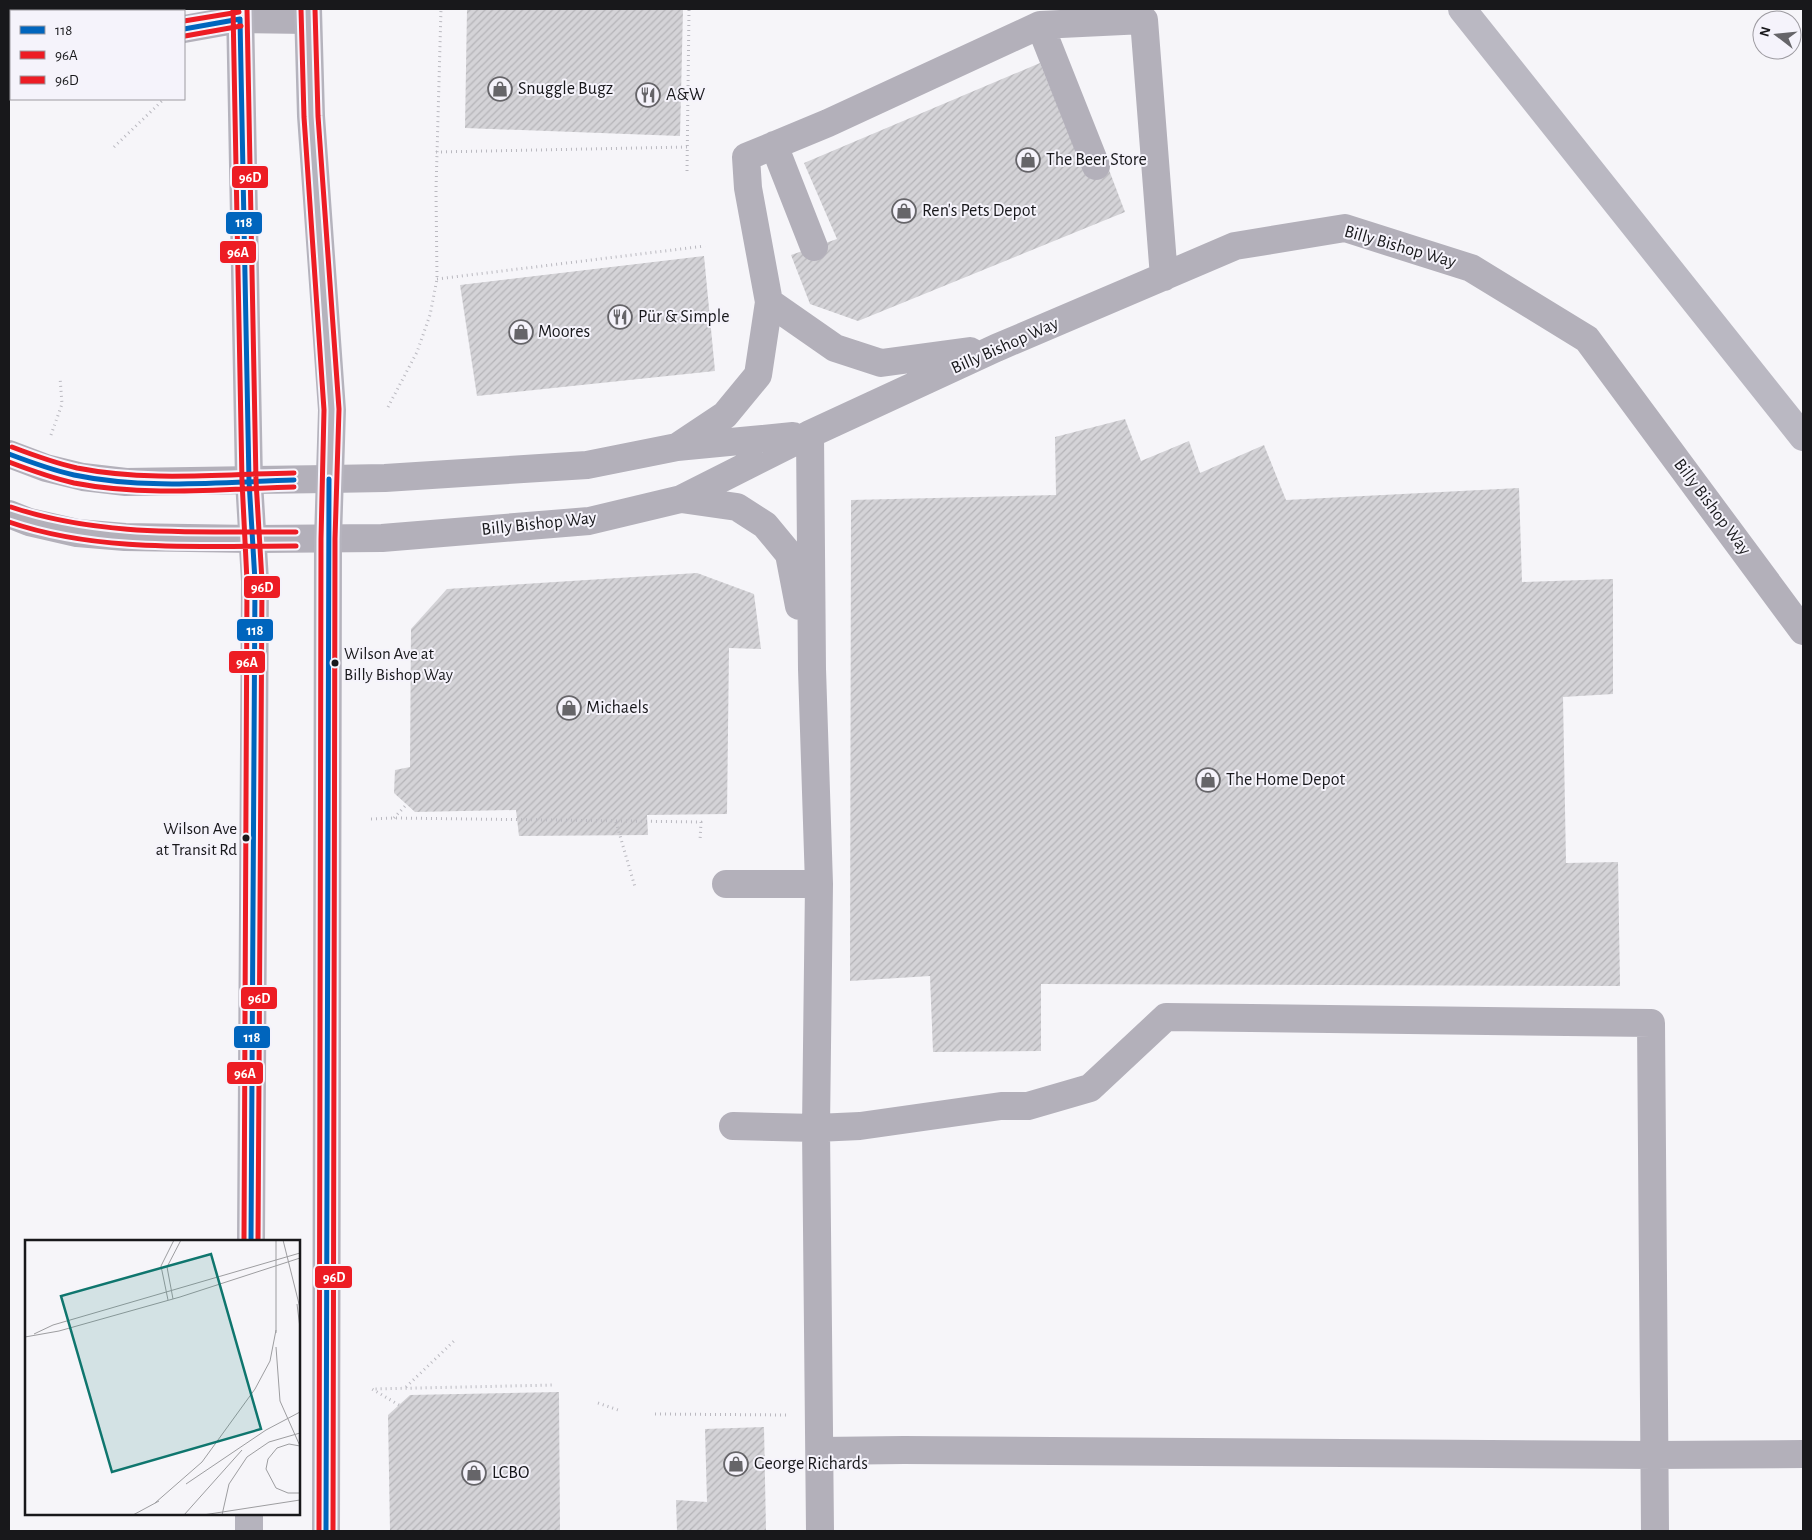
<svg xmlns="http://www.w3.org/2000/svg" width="1812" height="1540" viewBox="0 0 1812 1540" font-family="'Alegreya Sans',sans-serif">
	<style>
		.building { fill: url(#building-hatch) }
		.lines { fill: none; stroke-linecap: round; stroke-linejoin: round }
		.path { stroke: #bab9c0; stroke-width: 3; stroke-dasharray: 1 4; stroke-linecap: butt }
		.minor { stroke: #b3b0ba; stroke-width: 28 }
		.major { stroke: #b5b3bd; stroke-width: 28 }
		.highway { stroke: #bab8c2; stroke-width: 28 }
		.bus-1-casing { stroke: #f5f3fb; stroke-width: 9 }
		.bus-2-casing { stroke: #f5f3fb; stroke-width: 9 }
		.bus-3-casing { stroke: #f5f3fb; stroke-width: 9 }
		.bus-1 { stroke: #0065bd; stroke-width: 5 }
		.bus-2 { stroke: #ed1c24; stroke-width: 5 }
		.bus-3 { stroke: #ed1c24; stroke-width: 5 }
		.bus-dot { fill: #18181b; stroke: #f5f3fb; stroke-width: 2 }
		.labels { text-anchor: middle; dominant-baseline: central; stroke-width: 4; stroke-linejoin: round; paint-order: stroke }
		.bus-label { font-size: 17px; fill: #18181b; stroke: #f5f3fb; text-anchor: start }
		.poi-label { font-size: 18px; fill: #18181b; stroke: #f5f3fb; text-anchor: start }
		.street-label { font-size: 18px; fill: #18181b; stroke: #f5f3fb }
		.inset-road { fill: none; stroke: #9d9da0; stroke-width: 1 }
		.view { fill: #0f766e; fill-opacity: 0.15; stroke: #0f766e; stroke-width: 2.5 }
		.inset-edge { fill: none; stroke: #18181b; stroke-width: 2.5 }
		.line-badge { stroke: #f5f3fb; stroke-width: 2 }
		.badge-label { font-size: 14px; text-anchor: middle; font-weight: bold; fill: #fff }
	</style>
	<defs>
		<pattern id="building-hatch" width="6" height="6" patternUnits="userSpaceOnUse" patternTransform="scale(1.25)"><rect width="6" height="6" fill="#d4d3d7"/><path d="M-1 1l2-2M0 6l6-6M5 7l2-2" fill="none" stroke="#b5b4b8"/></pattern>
	</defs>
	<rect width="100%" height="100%" fill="#f6f5f9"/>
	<!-- building -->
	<path class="building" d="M467,9H683L680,136L465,128Z
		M1040,63L1084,171L1106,162L1125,212L858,321L810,304L791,255L837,239L804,163Z
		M704,256L715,371L477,396L460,285Z
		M1125,419L1141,461L1189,441L1200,473L1264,445L1286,500L1519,488L1522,582L1613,579V694L1563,697L1566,863L1618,862L1620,986L1041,984V1051L933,1052L930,976L850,981L851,500L1056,495L1055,437Z
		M697,573L754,594L761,649L729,648L727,814L647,815L648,835L519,836L516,810L415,812L394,793L395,770L410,767L411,629L447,589Z
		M559,1392L560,1531H390L388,1415L410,1395Z
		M764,1427L766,1531H677L676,1500L707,1502L705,1429Z"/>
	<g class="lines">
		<!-- path -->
		<path class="path" d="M114,147L164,99
			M436,152L688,147
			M687,171L689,9
			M437,279L705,246
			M388,407L417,352L430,315L437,279L436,190L441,9
			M51,435L62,404L60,377
			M394,818L406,805
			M371,819L394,818L701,822L700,841
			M616,822L635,887
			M406,1387L454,1341
			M598,1403L621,1411
			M399,1405L372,1389L555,1385
			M655,1414L787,1415"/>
		<!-- minor -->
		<path class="minor" d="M92,9L97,11
			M1040,25L1096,166
			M184,29L240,19L308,20
			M774,145L814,247
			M769,302L835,348L881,363L970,351
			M810,434L812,669L819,884L816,1128L820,1531
			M677,447L725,415L758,375L769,302L748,188L746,157L828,123L1040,25L1144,20L1164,277
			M9,454L46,468L83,477L126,482L329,479L385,478L587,465L677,447L793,436
			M681,499L737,507L765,525L789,554L799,606
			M9,514L29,522L77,533L125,537L252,539L382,538L589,521L681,499L810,434L996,348L1235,246L1345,228L1471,268L1587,339L1803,631
			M726,884H819
			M733,1126L816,1128L860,1126L1001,1106H1028L1090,1088L1166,1017L1651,1023L1655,1531
			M820,1451L904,1450L1654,1455L1803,1454"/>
		<!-- major -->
		<path class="major" d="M240,9L249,481L255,581L251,1241
			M308,9L311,116L332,410L328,539L326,1531
			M249,1531V1514"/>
		<!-- highway -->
		<path class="highway" d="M1462,9L1803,437"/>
		<!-- bus-1 casing -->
		<g class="bus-1-casing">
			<path id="bus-1" d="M240,19L249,481L255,581L251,1241
				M184,29L240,19
				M9,454C30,462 52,470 74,475C146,490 222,482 294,480
				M326,1531L329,479"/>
		</g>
		<!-- bus-2 casing -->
		<g class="bus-2-casing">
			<path id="bus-2" d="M233,9L242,481L247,581L244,1241
				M301,9L304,117L324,410L321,539L319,1531
				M185,36L241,26
				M9,462C30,470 52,478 74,483C146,497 222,489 294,487
				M9,522C99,553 202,546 296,546"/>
		</g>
		<!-- bus-3 casing -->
		<g class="bus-3-casing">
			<path id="bus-3" d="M247,9L256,481L262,581L258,1241
				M315,9L318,116L339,409L335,539L333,1531
				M184,21L239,12
				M12,447C33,455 55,463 77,468C148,482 222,474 294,473
				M11,507C102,538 202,531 296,532"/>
		</g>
		<!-- bus-1 -->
		<use href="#bus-1" class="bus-1"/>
		<!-- bus-2 -->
		<use href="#bus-2" class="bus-2"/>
		<!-- bus-3 -->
		<use href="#bus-3" class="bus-3"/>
	</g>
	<!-- icons -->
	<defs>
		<g id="shop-ring" transform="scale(1.25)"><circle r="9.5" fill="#f5f3fb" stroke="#666569" stroke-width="1.5"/><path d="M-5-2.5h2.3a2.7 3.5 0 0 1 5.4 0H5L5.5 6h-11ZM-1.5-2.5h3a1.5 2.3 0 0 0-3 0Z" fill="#666569"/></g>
		<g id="restaurant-ring" transform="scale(1.25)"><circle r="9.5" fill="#f5f3fb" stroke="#666569" stroke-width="1.5"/><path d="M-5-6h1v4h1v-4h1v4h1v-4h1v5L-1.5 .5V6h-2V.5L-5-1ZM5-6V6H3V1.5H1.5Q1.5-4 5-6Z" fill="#666569"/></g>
	</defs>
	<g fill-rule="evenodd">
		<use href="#shop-ring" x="500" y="89"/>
		<use href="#restaurant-ring" x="648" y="95"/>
		<use href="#shop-ring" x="1028" y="160"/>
		<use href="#shop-ring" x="904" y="211"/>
		<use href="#restaurant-ring" x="620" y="317"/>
		<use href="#shop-ring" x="521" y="332"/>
		<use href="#shop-ring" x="569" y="708"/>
		<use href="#shop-ring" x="1208" y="780"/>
		<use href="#shop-ring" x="736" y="1464"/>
		<use href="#shop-ring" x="474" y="1473"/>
	</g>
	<!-- markers -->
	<g class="bus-dot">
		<circle cx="335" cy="663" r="4.5"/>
		<circle cx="246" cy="838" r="4.5"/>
	</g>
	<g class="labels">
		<!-- bus labels -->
		<g class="bus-label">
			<text x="344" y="653">Wilson Ave at<tspan x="344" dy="21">Billy Bishop Way</tspan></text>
			<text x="237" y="828" text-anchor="end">Wilson Ave<tspan x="237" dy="21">at Transit Rd</tspan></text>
		</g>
		<!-- poi labels -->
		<g class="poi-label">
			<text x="518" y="89">Snuggle Bugz</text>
			<text x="666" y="95">A&amp;W</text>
			<text x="1046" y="160">The Beer Store</text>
			<text x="922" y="211">Ren's Pets Depot</text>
			<text x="638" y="317">Pür &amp; Simple</text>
			<text x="538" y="332">Moores</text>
			<text x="586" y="708">Michaels</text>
			<text x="1226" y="780">The Home Depot</text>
			<text x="754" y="1464">George Richards</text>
			<text x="492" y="1473">LCBO</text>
		</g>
		<!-- street labels -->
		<g class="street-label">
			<text transform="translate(1400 247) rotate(16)">Billy Bishop Way</text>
			<text transform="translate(1005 346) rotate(-24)">Billy Bishop Way</text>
			<text transform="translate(1712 507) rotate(53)">Billy Bishop Way</text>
			<text transform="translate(539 524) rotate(-6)">Billy Bishop Way</text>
		</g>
	</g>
	<!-- overview -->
	<g transform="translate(25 1240)">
		<rect width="275" height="275" fill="#f6f5f9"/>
		<path class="inset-road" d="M251,0V93M258,0L275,68M148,59L142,27L156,0M143,60L136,26L149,0M272,64L275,88M9,94L28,85L275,13M0,97L34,91L155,57L275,18M251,107L255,161L275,206M275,206L264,204L252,208L243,219L241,229L251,248L263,253H275M161,244L241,190L275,172M130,263L177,222L230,149L245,121L251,90M108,275L134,261M159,275L217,210M178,275L275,260M197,275L204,244L222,217L244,202L275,193"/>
		<path class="view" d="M186,14L236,189L87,232L36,56Z"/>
		<rect width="275" height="275" class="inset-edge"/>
	</g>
	<g class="line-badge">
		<rect x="231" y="165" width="38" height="24" rx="5" fill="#ed1c24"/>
		<rect x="225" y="211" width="38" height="24" rx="5" fill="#0065bd"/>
		<rect x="219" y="240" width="38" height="24" rx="5" fill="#ed1c24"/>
		<rect x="243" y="575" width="38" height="24" rx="5" fill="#ed1c24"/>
		<rect x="236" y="618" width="38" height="24" rx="5" fill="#0065bd"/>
		<rect x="228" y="650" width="38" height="24" rx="5" fill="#ed1c24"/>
		<rect x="240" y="986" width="38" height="24" rx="5" fill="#ed1c24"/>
		<rect x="233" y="1025" width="38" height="24" rx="5" fill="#0065bd"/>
		<rect x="226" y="1061" width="38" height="24" rx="5" fill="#ed1c24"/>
		<rect x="314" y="1265" width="39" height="24" rx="5" fill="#ed1c24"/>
	</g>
	<g class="badge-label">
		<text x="250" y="182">96D</text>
		<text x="244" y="227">118</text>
		<text x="238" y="257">96A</text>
		<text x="262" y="592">96D</text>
		<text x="255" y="635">118</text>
		<text x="247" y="667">96A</text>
		<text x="259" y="1003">96D</text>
		<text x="252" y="1042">118</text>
		<text x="245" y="1078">96A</text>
		<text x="334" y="1282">96D</text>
	</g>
	<!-- border -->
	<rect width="1812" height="1540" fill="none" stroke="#18181b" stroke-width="20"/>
	<!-- legend -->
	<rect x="10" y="10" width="175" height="90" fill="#f5f3fb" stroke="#9d9ba1"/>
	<rect x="20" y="26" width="25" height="8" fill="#0065bd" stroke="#9d9ba1"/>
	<text x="55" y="35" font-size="15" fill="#18181b">118</text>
	<rect x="20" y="51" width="25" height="8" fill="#ed1c24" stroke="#9d9ba1"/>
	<text x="55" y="60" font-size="15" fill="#18181b">96A</text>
	<rect x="20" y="76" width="25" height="8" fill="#ed1c24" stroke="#9d9ba1"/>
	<text x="55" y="85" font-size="15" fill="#18181b">96D</text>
	<!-- north arrow -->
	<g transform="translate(1777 35) rotate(286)"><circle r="24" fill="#f5f3fb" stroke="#9d9ba1"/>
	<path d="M0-4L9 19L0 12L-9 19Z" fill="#666569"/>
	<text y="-8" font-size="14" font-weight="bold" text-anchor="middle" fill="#18181b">N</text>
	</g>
</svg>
